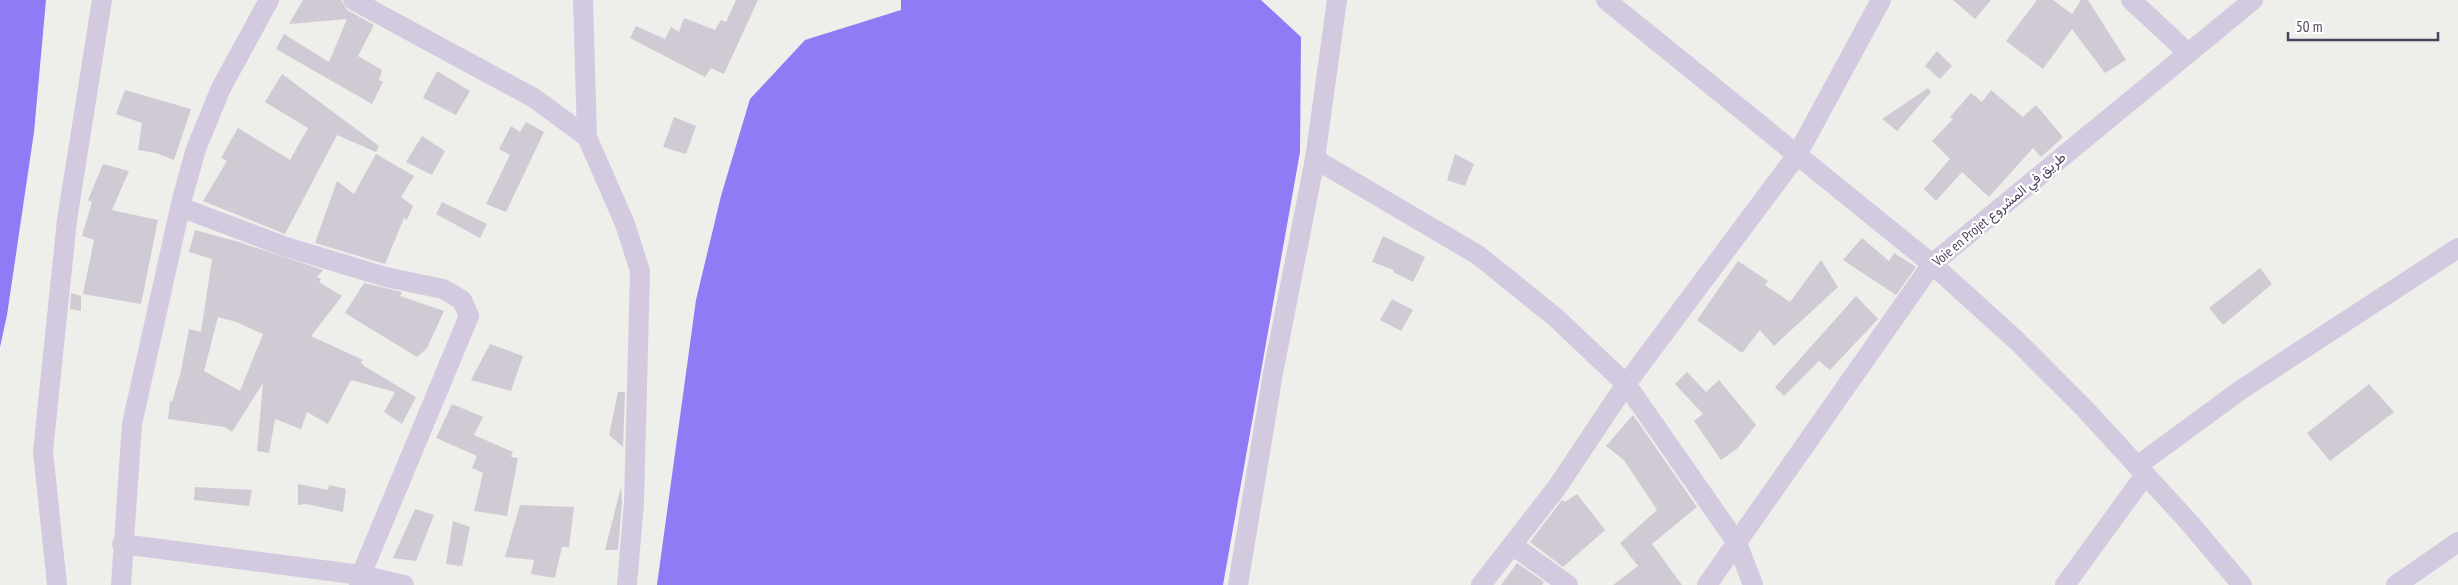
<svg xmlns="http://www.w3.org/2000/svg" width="2458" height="585" viewBox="0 0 2458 585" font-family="'PT Sans Narrow',Vazirmatn,sans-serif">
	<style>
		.water { fill: #907af5 }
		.building { fill: #d0cad4; fill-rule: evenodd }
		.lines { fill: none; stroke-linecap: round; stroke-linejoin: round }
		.street { stroke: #d4cae0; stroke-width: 20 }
		.labels { text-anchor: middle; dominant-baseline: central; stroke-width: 4.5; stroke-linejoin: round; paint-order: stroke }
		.street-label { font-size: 14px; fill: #4d425a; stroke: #fff }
	</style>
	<rect width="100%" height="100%" fill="#eeeeeb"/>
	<!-- water -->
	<path class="water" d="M0,0H46L34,132L7,315L0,347Z
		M901,0H1261L1301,37L1300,152L1223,585H657L696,300L721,196L750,99L805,40L901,10Z"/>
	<!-- building -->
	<path class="building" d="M303,0H341L347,10L374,25L358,56L382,70L379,80L383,82L372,104L276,49L284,34L329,62L347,19L289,24Z
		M736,0H758L724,74L711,68L705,77L630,38L636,26L665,39L671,27L679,32L684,18L715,30L721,20L726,22Z
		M1953,0H1991L1975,19Z
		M2037,0H2053L2072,14L2081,0H2088L2126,60L2105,73L2072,29L2043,69L2006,41Z
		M1937,51L1952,66L1940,79L1925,66Z
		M437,71L470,91L456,115L423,98Z
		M282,74L379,146L376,152L337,135L285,234L203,201L227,161L221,158L238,128L290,160L308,128L265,102Z
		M1928,88L1931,92L1897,131L1882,119Z
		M125,90L191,109L174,160L156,153L138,150L142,123L116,114Z
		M1991,90L2023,117L2036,105L2063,137L2041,157L2033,148L1989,197L1962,172L1936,201L1924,189L1950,159L1932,141L1953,119L1950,117L1971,93L1982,102Z
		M674,117L696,126L686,154L663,147Z
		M526,122L544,132L506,212L486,204L510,155L499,149L511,126L520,132Z
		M422,136L445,151L432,175L406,162Z
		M376,154L414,176L401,197L413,206L407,220L404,218L385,264L315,243L337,181L354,194Z
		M1455,154L1474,164L1465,186L1447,180Z
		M103,164L129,171L112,210L158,220L141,304L83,294L94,240L82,236L92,202L88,200Z
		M442,202L487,224L480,238L436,214Z
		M195,230L239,242L323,270L317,277L321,279L319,282L342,296L311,336L363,360L361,362L364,366L416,397L402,424L384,412L395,392L351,380L328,424L307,412L301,429L275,419L269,453L257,451L263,383L232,432L225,427L168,419L170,401L172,402L181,371L189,329L201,332L212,259L189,252ZM218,317L236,322L263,334L240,391L204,371Z
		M1383,236L1425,257L1413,282L1393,272L1394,270L1372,262Z
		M1862,238L1889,261L1894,253L1916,267L1896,295L1843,260Z
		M1821,260L1838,287L1774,346L1760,330L1742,353L1697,320L1738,261L1768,281L1765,285L1790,302Z
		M2260,268L2272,284L2223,325L2209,308Z
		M364,283L402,292L400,296L444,311L427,348L417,357L345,313Z
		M71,293L81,296V311L70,309Z
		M1856,296L1878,319L1830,370L1819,361L1784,396L1775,387Z
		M1392,299L1413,310L1401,331L1380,320Z
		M490,344L523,356L511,391L471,380Z
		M1687,372L1706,392L1719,380L1756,425L1738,448L1721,460L1694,421L1703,414L1675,384Z
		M2369,384L2394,412L2330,461L2307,433Z
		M618,392H625L623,447L609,435Z
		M452,404L483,417L474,435L513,452L511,457L518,458L507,516L474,511L483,473L472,468L477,456L436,438Z
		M1633,415L1697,507L1652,544L1682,585H1613L1638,566L1620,543L1657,510L1624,460L1606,446Z
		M298,484L328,490L329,485L346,489L343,512L307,504L298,505Z
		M195,487L252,490L249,506L194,500Z
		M621,487L622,502L618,550H605Z
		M1577,494L1605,530L1563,567L1530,542L1562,500L1565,502Z
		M520,505L574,507L569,547H562L555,578L531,574L534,560L505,557Z
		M415,509L434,515L416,561L393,558Z
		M453,521L470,527L462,566L446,564Z
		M1517,563L1544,582L1542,585H1501Z"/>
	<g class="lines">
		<!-- street -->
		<path class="street" d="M353,0L534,98L587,137
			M583,0L587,137L625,224L640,271L634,503L627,585
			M1606,0L1932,264L2017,341L2084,408L2187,520L2242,585
			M2131,0L2188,53
			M1315,159L1478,255L1555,317L1626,384L1737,543L1753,585
			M180,207L286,247L386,277L443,289L462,300L469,316L361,575L359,585
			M2137,466L2242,389L2458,248
			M122,544L361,575L404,585
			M1512,545L1568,585
			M57,585L43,451L67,220L102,0
			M121,585L132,424L182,199L196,149L221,88L269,0
			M1238,585L1273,373L1315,159L1337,0
			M1481,585L1558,486L1626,384L1797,155L1881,0
			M1707,585L1932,264L2253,0
			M2065,585L2145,475
			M2396,585L2458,542"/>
	</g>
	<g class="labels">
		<!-- street labels -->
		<g class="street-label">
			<text transform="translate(1999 209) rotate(-40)">Voie en Projet طريق في المشروع</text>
		</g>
	</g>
	<!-- scale -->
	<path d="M2288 32v8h150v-8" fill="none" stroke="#4d425a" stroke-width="2.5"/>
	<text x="2296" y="32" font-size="15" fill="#4d425a" stroke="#ffffff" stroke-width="4" paint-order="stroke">50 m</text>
</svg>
